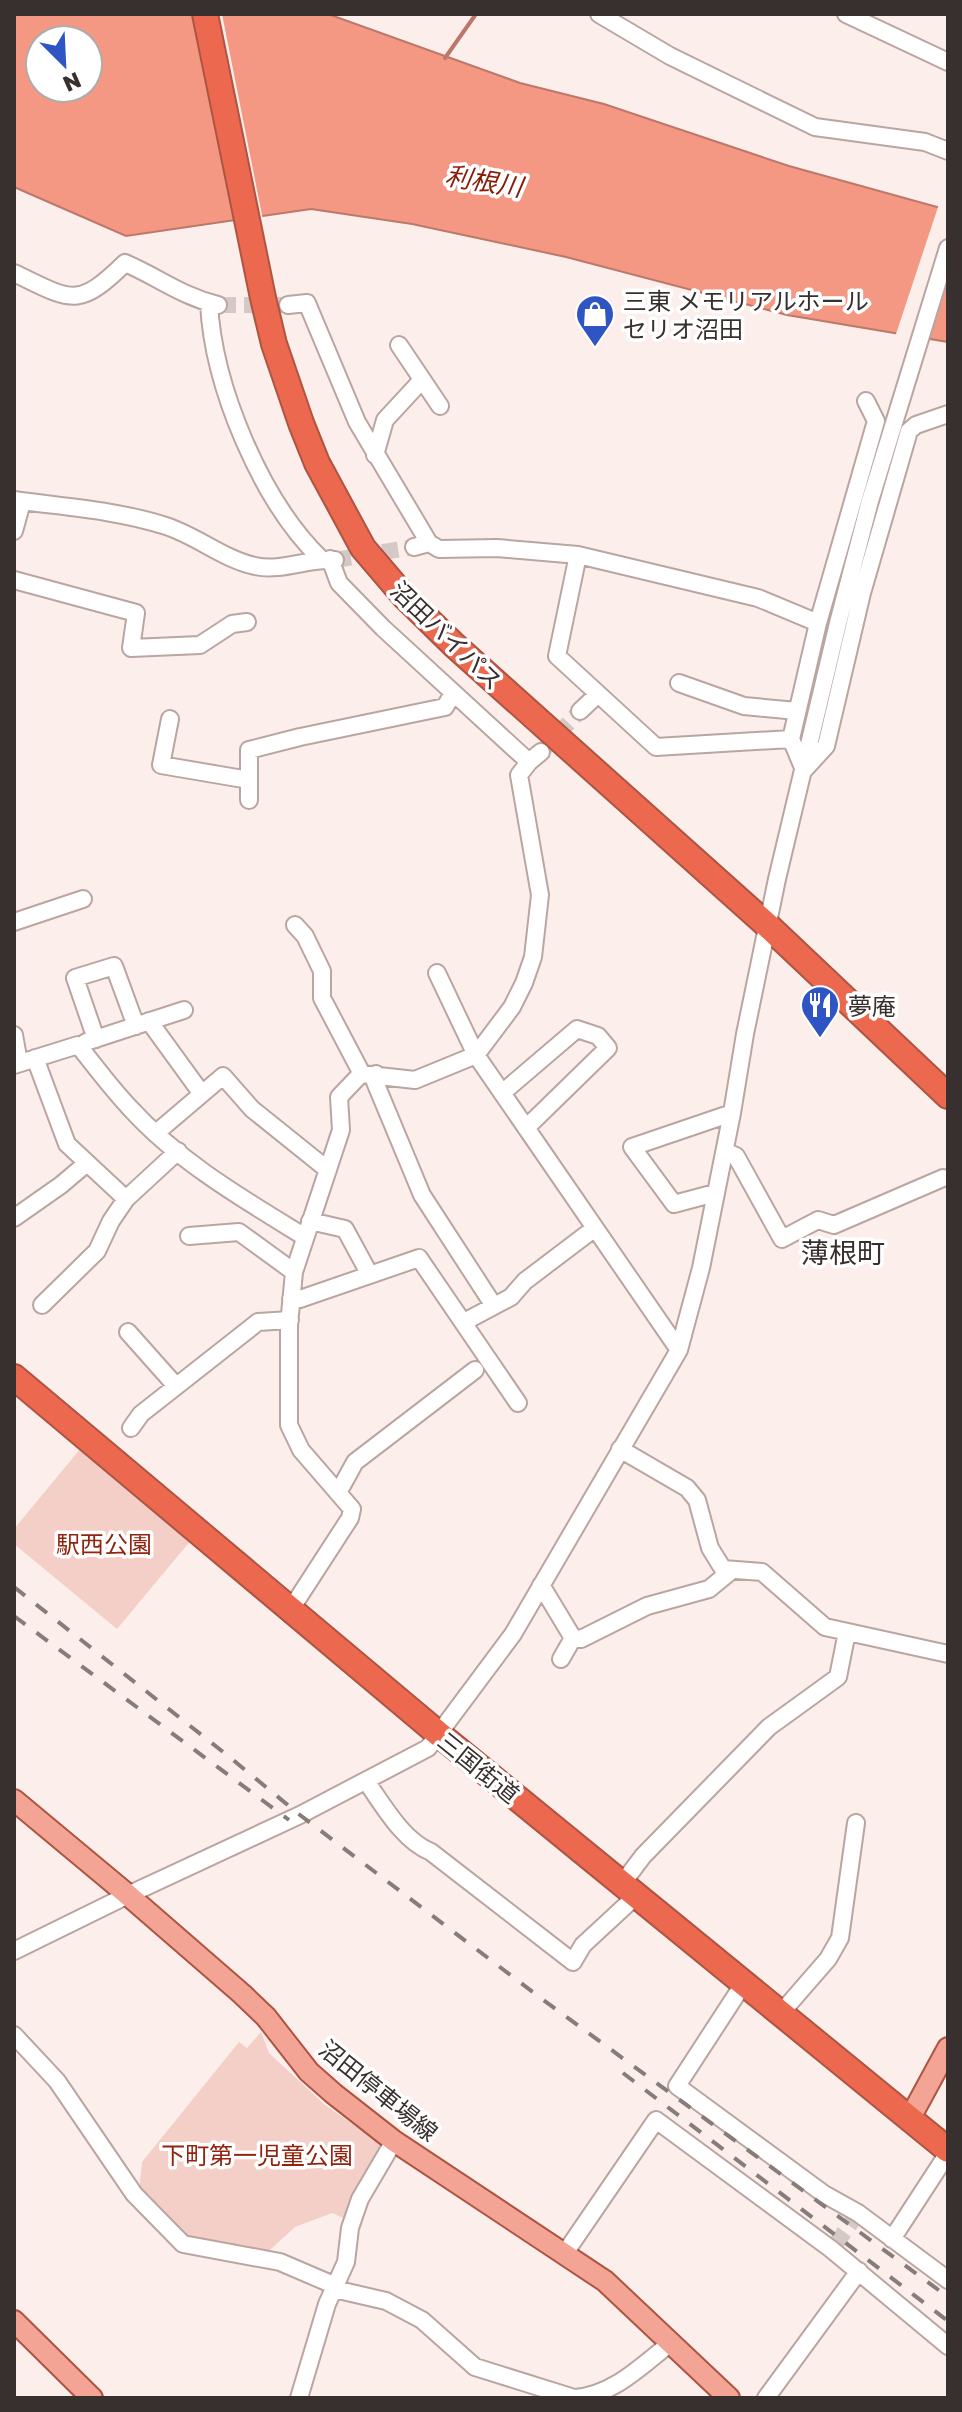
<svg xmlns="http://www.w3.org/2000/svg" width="962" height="2412" viewBox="0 0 962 2412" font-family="'Golos Text','Noto Sans JP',sans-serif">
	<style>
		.green { fill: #f4cfc7 }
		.water { fill: #f49783; stroke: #bc786a; stroke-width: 2; fill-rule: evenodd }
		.pier { fill: #fcefeb }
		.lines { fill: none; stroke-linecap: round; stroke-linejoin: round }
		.stream { stroke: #bc786a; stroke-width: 4 }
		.minor-tunnel { stroke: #d5c9c5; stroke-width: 16; stroke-dasharray: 16 8; stroke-linecap: butt }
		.minor-casing { stroke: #baa5a0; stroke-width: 20 }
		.major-casing { stroke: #ad5443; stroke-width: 24 }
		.highway-casing { stroke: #ad5443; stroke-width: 28 }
		.minor { stroke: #fff; stroke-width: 16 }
		.major { stroke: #f4a495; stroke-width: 20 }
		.highway { stroke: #ec684e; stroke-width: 24 }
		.rail { stroke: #867c79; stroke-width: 4; stroke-dasharray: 14 14; stroke-linecap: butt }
		.labels { text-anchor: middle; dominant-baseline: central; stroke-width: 7; stroke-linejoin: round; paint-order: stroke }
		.poi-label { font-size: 24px; fill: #38302e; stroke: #fff; text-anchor: start }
		.street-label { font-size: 24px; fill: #38302e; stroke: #fff }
		.park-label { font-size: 24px; fill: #90240f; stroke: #fff }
		.water-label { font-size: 26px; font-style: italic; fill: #881b05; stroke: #fff }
		.quarter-label { font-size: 28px; fill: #38302e; stroke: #fff }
	</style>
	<rect width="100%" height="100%" fill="#fcefeb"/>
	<!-- green -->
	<path class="green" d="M81,1448L192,1539L117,1629L14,1544V1529Z
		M261,2032L269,2053L324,2104L383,2146L346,2219L332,2213L295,2227L270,2250L251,2251L184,2237L139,2191L142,2162L239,2042L247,2048Z"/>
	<!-- water -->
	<path class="water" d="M14,14H328L520,83L604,104L789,166L948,210V342L787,315L566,257L412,224L311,209L126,236L14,187ZM40,40H88V88H40Z"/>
	<!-- pier -->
	<path class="pier" d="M196,14H222L263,220L238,224Z
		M939,204L948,206V280L928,343L895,337Z"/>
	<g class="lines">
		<!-- stream -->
		<path class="stream" d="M445,58L476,14"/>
		<!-- minor-tunnel -->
		<path class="minor-tunnel" d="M220,305H288
			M335,560L414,547
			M541,752L580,711
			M835,2245L856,2216"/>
		<!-- minor casing -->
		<g class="minor-casing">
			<path id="minor" d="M599,14L670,56L815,127L925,142L948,151
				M846,14L948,62
				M14,273C71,300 77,310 125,263C158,277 181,296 218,305
				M209,303C213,386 261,501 321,559
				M288,305L307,303L357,422L429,543
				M399,345L440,406
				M375,455L385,420L422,380
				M14,500C64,507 117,510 166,526C197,536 223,559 255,566C281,572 309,558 335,560
				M14,531L22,502
				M414,547L429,543L439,549L497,548L578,555L758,598L818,623L791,739L804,770L826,746L862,593L909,431L916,425L948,414
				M578,555L557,656L656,747L791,739
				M330,559L339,583L383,628L529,762
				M14,580L136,613L131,648L200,645L232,624L247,622
				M818,623L876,421L866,401
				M679,683L744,706L797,711
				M580,711L597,695
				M170,719L161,765L249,780
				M541,752L529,762L519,775L540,895L533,957L524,983L512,1007L476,1055L679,1350
				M249,800V750L300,737L445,707L453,693
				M14,922L83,899
				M295,925L305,936L322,971V998L362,1074
				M149,1021L202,1094
				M14,1035L19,1063
				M96,1039L75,978L114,966L136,1026
				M86,1042L184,1010
				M35,1058L67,1144L126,1199
				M14,1065L78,1045C95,1066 111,1088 130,1108C179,1162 243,1199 305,1237
				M376,1074L375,1082L422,1195L494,1306
				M502,1093L577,1029L598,1036L608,1048L526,1128
				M156,1133L223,1076L252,1109L328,1170
				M725,1151L736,1156L782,1239L818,1220L834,1225L943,1178
				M715,1193L674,1204L632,1147L732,1113
				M14,1218L61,1185L87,1163
				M310,1221L345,1229L370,1275
				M189,1236L239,1232L294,1272
				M291,1299H300L419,1258L518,1403
				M42,1305L97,1251L111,1221L126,1199L178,1151
				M464,1322L511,1297L525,1281L595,1228
				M128,1332L176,1386
				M131,1428L141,1414L258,1322L290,1320
				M620,1449L687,1488L697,1500L710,1548L723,1569L762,1572L825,1627L948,1654
				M338,1493L355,1462L475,1370
				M541,1585L573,1638L561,1659
				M291,1609L350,1518L352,1509L301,1450L289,1425V1325L294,1272L341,1130L339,1097L361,1074L415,1080L476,1055L437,973
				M573,1638L581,1639L647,1606L709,1589L731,1571
				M366,1781C383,1805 403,1841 431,1852L573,1962L583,1945L636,1896
				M622,1884L643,1856L769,1727L838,1677L847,1632
				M14,1951L128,1895L300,1815L428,1748L513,1634L679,1350L701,1268L732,1113L745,1034L777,879L838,623L870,501L948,248
				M744,1983L677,2086L824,2194L858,2213L948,2280
				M781,2013L828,1959L840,1938L856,1823
				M14,2035L57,2081L134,2194L183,2244L280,2262L329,2283L334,2289L386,2301L422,2320L475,2367L574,2398
				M892,2239L948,2153
				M565,2253L656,2120L831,2249L948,2346
				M299,2398L327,2304L346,2262L350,2228L360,2199L394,2141
				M575,2398C614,2395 642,2365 672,2342
				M766,2398L859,2271"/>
		</g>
		<!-- major casing -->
		<g class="major-casing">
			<path id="major" d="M14,1800L128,1895L242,1994L266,2017L309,2072L334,2094L394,2141L605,2281L729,2398
				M910,2118L948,2048
				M14,2321L92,2398"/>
		</g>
		<!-- highway casing -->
		<g class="highway-casing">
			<path id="highway" d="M205,14L263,298L274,344L301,423L317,463L363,548L404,596L454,645L767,925L948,1096
				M14,1377L440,1735L948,2150"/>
		</g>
		<!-- minor -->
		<use href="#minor" class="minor"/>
		<!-- major -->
		<use href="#major" class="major"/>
		<!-- highway -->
		<use href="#highway" class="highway"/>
		<!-- rail -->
		<path class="rail" d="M14,1587L227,1755L300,1815L538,1996L948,2297
			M14,1616L289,1820
			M623,2073L948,2321"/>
	</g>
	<!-- icons -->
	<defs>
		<g id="shop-pin" transform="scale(2)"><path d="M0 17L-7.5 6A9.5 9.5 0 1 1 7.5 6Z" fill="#2f55c5" stroke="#fff"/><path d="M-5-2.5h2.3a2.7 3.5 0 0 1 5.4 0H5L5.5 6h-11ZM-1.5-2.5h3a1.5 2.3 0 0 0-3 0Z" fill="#fff"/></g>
		<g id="restaurant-pin" transform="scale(2)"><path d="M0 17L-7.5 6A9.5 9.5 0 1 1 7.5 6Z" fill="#2f55c5" stroke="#fff"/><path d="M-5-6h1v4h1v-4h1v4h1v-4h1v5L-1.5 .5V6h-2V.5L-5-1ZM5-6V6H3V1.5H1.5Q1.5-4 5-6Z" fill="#fff"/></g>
	</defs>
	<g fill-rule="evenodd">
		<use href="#shop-pin" x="595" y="314"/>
		<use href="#restaurant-pin" x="820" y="1005"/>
	</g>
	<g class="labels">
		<!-- poi labels -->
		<g class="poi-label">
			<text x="623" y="300">三東 メモリアルホール<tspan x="623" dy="28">セリオ沼田</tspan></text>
			<text x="848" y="1005">夢庵</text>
		</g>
		<!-- street labels -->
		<g class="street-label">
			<text transform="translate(447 635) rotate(44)">沼田バイパス</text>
			<text transform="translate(479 1767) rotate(39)">三国街道</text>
			<text transform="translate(379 2090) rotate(39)">沼田停車場線</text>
		</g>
		<!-- park labels -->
		<g class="park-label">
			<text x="104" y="1543">駅西公園</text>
			<text x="257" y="2154">下町第一児童公園</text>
		</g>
		<!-- water labels -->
		<g class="water-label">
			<text transform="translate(484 181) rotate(9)">利根川</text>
		</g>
		<!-- quarter labels -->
		<g class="quarter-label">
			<text x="843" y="1252">薄根町</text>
		</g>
	</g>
	<!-- border -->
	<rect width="962" height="2412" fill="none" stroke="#38302e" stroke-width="32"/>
	<!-- north arrow -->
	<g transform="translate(64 64) rotate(156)"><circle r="38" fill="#ffffff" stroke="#afacab" stroke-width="2"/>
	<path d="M0-6L14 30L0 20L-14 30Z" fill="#2f55c5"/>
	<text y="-12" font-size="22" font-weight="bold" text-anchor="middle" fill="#38302e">N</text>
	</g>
</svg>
